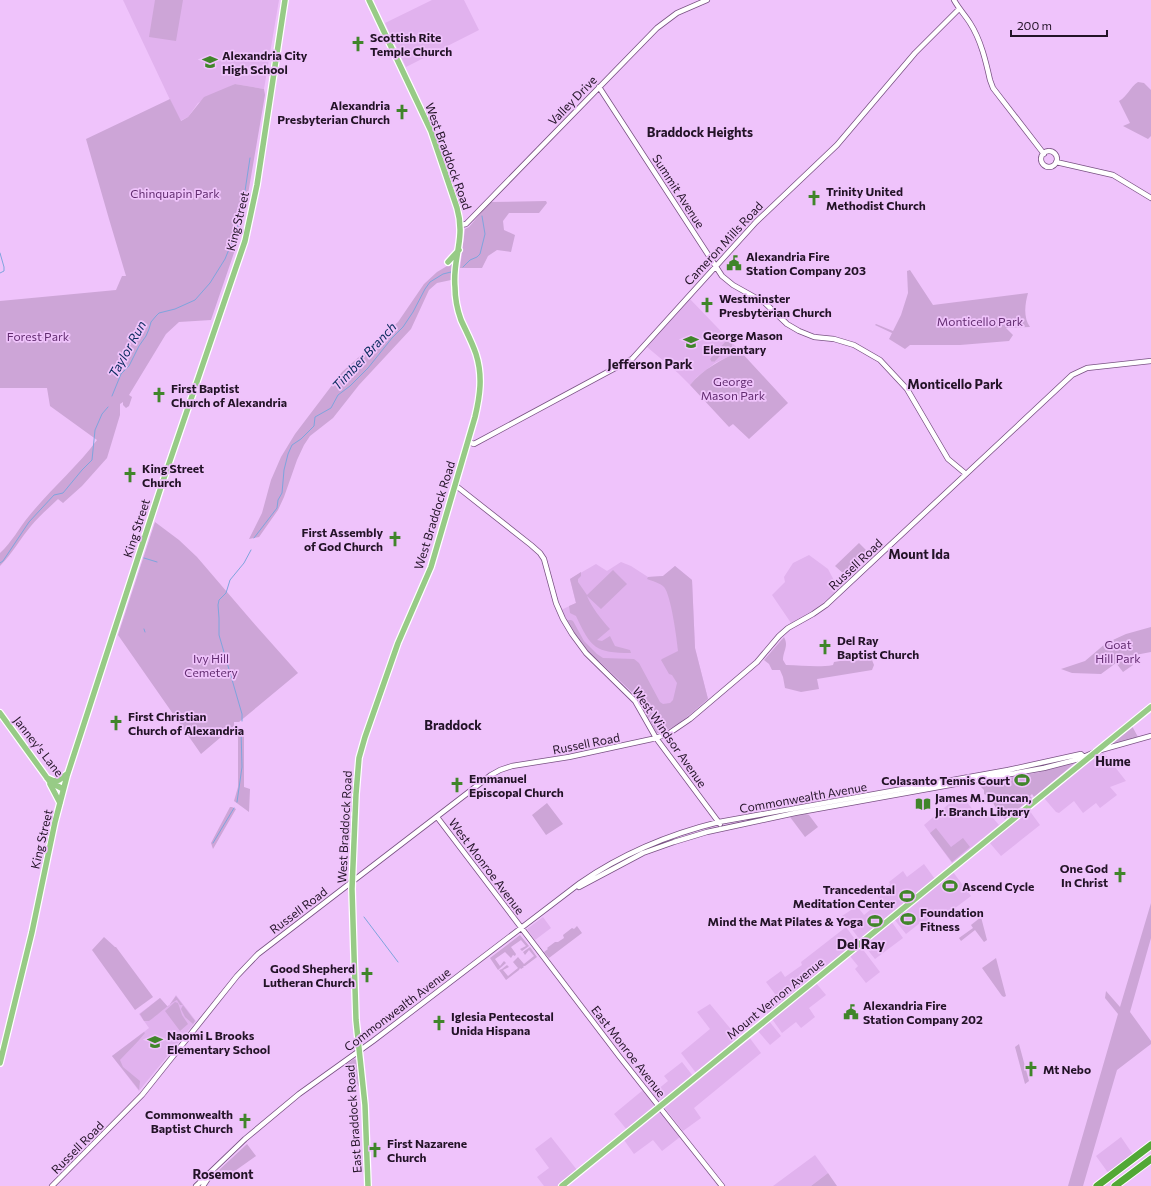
<svg xmlns="http://www.w3.org/2000/svg" width="1151" height="1186" viewBox="0 0 1151 1186" font-family="Commissioner,sans-serif">
	<style>
		.built { fill: #e1b2ee }
		.green { fill: #cda5d7 }
		.lines { fill: none; stroke-linecap: round; stroke-linejoin: round }
		.stream { stroke: #7fa4dd; stroke-width: 1 }
		.minor-casing { stroke: #795283; stroke-width: 6 }
		.major-casing { stroke: #fff; stroke-width: 8 }
		.highway-casing { stroke: #fff; stroke-width: 9 }
		.minor { stroke: #fff; stroke-width: 4.5 }
		.major { stroke: #97cb86; stroke-width: 5.5 }
		.highway { stroke: #52a836; stroke-width: 7 }
		.labels { text-anchor: middle; dominant-baseline: central; stroke-width: 3.5; stroke-linejoin: round; paint-order: stroke }
		.poi-label { font-size: 12px; font-weight: bold; fill: #231327; stroke: #efc3fb; text-anchor: start }
		.street-label { font-size: 12px; fill: #231327; stroke: #efc3fb }
		.park-label { font-size: 12px; fill: #622c70; stroke: #efc3fb }
		.neighbourhood-label { font-size: 13px; font-weight: bold; fill: #231327; stroke: #efc3fb }
		.water-label { font-size: 13px; font-style: italic; fill: #092a5d; stroke: #efc3fb }
		.quarter-label { font-size: 14px; font-weight: bold; fill: #231327; stroke: #efc3fb }
	</style>
	<rect width="100%" height="100%" fill="#efc3fb"/>
	<!-- built -->
	<path class="built" d="M123,0H279L264,89L235,84L198,103L188,117L180,121Z
		M432,0H464L479,30L406,67L385,23Z
		M689,298L740,351L715,363L697,377L690,385L678,373L647,347Z
		M809,555L828,569L839,590L815,609L791,623L772,595L785,582L784,577L793,563Z
		M621,562L631,566L648,577L663,576L675,566L692,580L695,648L708,699L680,723L662,732L657,733L637,697L600,662L593,657L569,628L561,610L576,603L570,579L596,564L607,571Z
		M1104,753L1126,781L1110,787L1117,795L1100,808L1096,803L1083,813L1074,801L1059,813L1056,812L1044,798L1098,754Z
		M961,795L979,817L987,811L999,825L952,863L924,825L958,796L959,797Z
		M1029,810L1040,825L1001,856L989,842Z
		M924,864L935,879L860,940L842,916L857,906L864,915L881,901L878,897L885,892L886,888L890,884L889,882L903,871L907,877Z
		M953,872L971,896L942,918L938,912L921,925L920,923L906,934L894,919Z
		M543,917L551,928L535,940L527,929Z
		M891,921L903,938L875,959L863,944Z
		M846,927L857,942L768,1015L762,1007L771,1000L770,998L775,994L766,982L781,971L785,977L802,965L801,962Z
		M861,947L880,972L866,983L855,969L858,966L849,955Z
		M816,983L826,995L809,1008L815,1017L801,1028L796,1022L782,1033L772,1019Z
		M176,995L196,1021L139,1091L112,1056L149,1028L139,1014L160,998L168,1007Z
		M710,1004L739,1039L696,1073L681,1053L710,1029L697,1012Z
		M769,1021L781,1036L770,1045L757,1030Z
		M749,1037L761,1053L694,1108L701,1118L683,1131L664,1107Z
		M682,1062L693,1076L659,1103L652,1094L668,1081L664,1076Z
		M643,1090L656,1106L627,1130L614,1114Z
		M660,1110L680,1137L662,1151L653,1140L634,1154L624,1140Z
		M551,1137L577,1170L558,1186H544L537,1177L549,1168L535,1149Z
		M1121,1137L1134,1156L1109,1174L1096,1156Z
		M815,1155L828,1173L811,1186H773Z"/>
	<!-- green -->
	<path class="green" d="M155,0H183L176,41L149,37Z
		M1138,82L1144,83L1151,90V136L1148,139L1123,126L1130,123L1119,101C1127,97 1130,87 1138,82Z
		M235,84L264,89L265,95L247,200L236,247L211,320L179,322L166,334L129,395L132,397L129,406L126,408L123,405V402L120,404V415L107,458L82,486L63,503L58,499C49,508 39,516 31,526C20,539 12,554 0,566V553C12,542 19,528 29,516C50,490 77,467 97,440L50,406L47,388H0V301L116,290L122,276H126L109,219L86,139L170,99L181,121L188,117L204,97Z
		M546,201L547,203L539,213H509L503,221L504,230L515,235L511,252L497,250L488,256L482,268H460L465,229L469,227L490,202Z
		M452,263L451,280L437,283L429,290L411,329L359,385L333,418L310,436L304,445L297,460L284,497L278,510L259,537L249,539L262,513L271,480L281,457L295,434L342,372L398,322L424,284L437,272Z
		M910,270L933,305L1028,293C1025,304 1023,317 1030,327L1006,328L1013,335L1009,341L960,345H910L905,349L889,339L892,333L875,325L876,324L893,331L901,315L908,293L907,271Z
		M726,341L732,344V350L729,355L720,356L714,362L713,361L712,362L710,359Z
		M740,351L788,403L749,439L733,424L729,427L690,385C703,369 721,360 740,351Z
		M155,522L179,540L197,557L251,620L298,673L239,722H234V726L201,754L118,635Z
		M859,543L868,552L845,575L835,566Z
		M675,566L692,580L695,648L708,699C693,711 677,729 657,733L637,697L600,662L593,657L579,642L566,620H571L573,621L584,641L597,654L603,658L634,659L639,663L660,702L663,704L670,703L673,700L677,683L672,675L669,674L661,660L662,659L678,651C677,640 671,595 664,587C660,583 652,581 647,579L648,577L663,576Z
		M613,570L627,584L601,609L587,596C592,608 601,619 610,629L597,640L602,641L610,636L615,646L630,650L631,653C595,653 591,648 576,616L570,613L569,606L576,603L570,579L581,572V576L578,579V582L587,595Z
		M1151,627V652L1130,656L1133,665L1123,672L1116,663L1101,674L1072,673L1061,669L1085,661L1105,644L1115,639L1126,634Z
		M784,637C789,646 783,651 783,660L786,665C802,665 817,668 833,665L834,662L840,661L868,660H872L874,665L872,670L817,679L819,689L801,692L785,688L783,677L780,670H772L769,664L764,660Z
		M1132,726L1138,737L1115,744L1113,741Z
		M239,729H243L244,731V787L250,789L249,812L234,801L238,787V731Z
		M1075,763L1034,797L1032,794L1030,796L1032,798L1005,819C1002,815 999,812 996,808C992,802 992,797 984,794V790L981,787L982,783L1040,772Z
		M547,803L563,824L546,835L532,815Z
		M230,807H232L236,809L213,849L211,843Z
		M806,814L809,815L818,827L805,837L790,817Z
		M936,828L951,847L963,838L970,847L952,862L930,833Z
		M1151,903V938L1130,1012L1151,1041V1044L1117,1070L1083,1186H1068L1118,1014L1105,998L1106,991L1120,1007Z
		M981,917L987,940L984,942L975,930L961,941L959,938L973,928L971,925Z
		M577,926L582,933L549,958L544,952L548,949L547,948L555,942H558L564,938L563,935L572,928L574,929Z
		M520,935L529,946L522,951L520,949L526,946L521,940L511,947L516,954L515,956L513,955L511,958L505,952L495,959L500,966L504,961L506,963L498,970L490,958Z
		M104,937L115,947H116L153,997L135,1010L92,950Z
		M530,947L537,957L525,966H523L524,967L521,969L520,968L519,970L506,980L499,970L502,969L507,965L509,967L503,970L508,976L518,968L513,962L518,957L524,964L534,956L529,950L525,955L523,952Z
		M996,958L1006,996L1004,997L1002,996L982,968Z
		M176,996L195,1021L193,1024L185,1017L181,1009L183,1005H180L177,1000C173,1001 155,1017 149,1021H144L140,1014L160,998L168,1007Z
		M175,1002L178,1003L182,1015L188,1024L180,1031L165,1011Z
		M144,1032L145,1033C137,1043 128,1051 120,1060L123,1067L140,1081L139,1090L112,1056Z
		M1019,1044L1029,1081L1025,1084L1015,1047Z
		M354,1059L357,1060L360,1088L344,1066Z
		M247,1144L256,1156L225,1178L219,1170Z
		M828,1173L837,1186H811Z"/>
	<g class="lines">
		<!-- stream -->
		<path class="stream" d="M0,253L4,267V271L0,273
			M463,267L470,260L477,257L480,254L485,234L482,216
			M112,396L121,374L129,366L139,346L146,336L149,329L151,322L156,316L159,313L175,309L195,300L210,283L225,259L237,230L245,191L250,158
			M254,538L277,508L278,500L282,493L284,470L288,454L292,445L301,439L314,426L315,417L331,408L338,395L350,386L368,368L392,338L403,327L413,312L425,289L430,282L443,274L451,272
			M144,558L157,562
			M0,563L3,561L29,522L54,495L63,493L82,470L92,460L95,430L102,414L108,407
			M144,629L145,632
			M242,721V714L219,635V618L218,605L219,600L226,593L230,580L244,563L251,550
			M237,802L242,767L241,729
			M213,843L234,808
			M364,917L398,962"/>
		<!-- minor casing -->
		<g class="minor-casing">
			<path id="minor" d="M954,0C959,9 965,15 970,23C981,40 986,62 990,80L993,88L1044,154
				M599,87L722,276L733,285L765,303L787,324L799,331L814,337L834,339L854,345L880,360L907,389L948,459L966,474
				M1041 159a8 8 0 1 1 16 0a8 8 0 1 1-16 0Z
				M1056,162L1113,175L1151,198
				M461,225L466,224L657,28L677,13L707,0
				M468,442L474,444L632,359L756,222L837,145L915,53L959,9
				M455,485L531,545L540,553L544,559L556,603L563,619L572,634L586,653L635,701L656,738L720,824
				M437,817L619,1056L722,1186
				M579,887L643,853L674,842L707,832L795,813L1044,768L1079,759L1097,751L1151,736
				M52,1186L142,1095L237,976L258,954L491,775L500,770L512,766L569,757L652,739L668,734L690,719L743,674L757,662L779,636L788,628L813,614L826,605L1072,375L1087,368L1151,361
				M196,1186L245,1139L299,1094L373,1041L580,883C622,854 670,834 719,822L1008,770L1081,754L1083,756
				M203,1186L209,1177"/>
		</g>
		<!-- major casing -->
		<g class="major-casing">
			<path id="major" d="M448,262L459,250
				M0,713L50,782L63,789
				M47,778L54,781L59,780L67,774
				M50,784L60,803
				M0,1063L32,932L55,822L67,776L161,487L245,241L257,185L285,0
				M368,1186L365,1105L356,1020L352,889L356,794L359,758L365,737L398,643L431,567L475,417C480,396 483,376 476,354C472,342 466,331 461,320C457,309 455,298 455,287C452,259 466,239 457,208L431,131L369,0
				M562,1186L1151,707"/>
		</g>
		<!-- highway casing -->
		<g class="highway-casing">
			<path id="highway" d="M1097,1186L1151,1145
				M1115,1186L1151,1159"/>
		</g>
		<!-- minor -->
		<use href="#minor" class="minor"/>
		<!-- major -->
		<use href="#major" class="major"/>
		<!-- highway -->
		<use href="#highway" class="highway"/>
	</g>
	<!-- icons -->
	<defs>
		<g id="church-bare" transform="scale(1.2)"><path d="M-1.2-6h2.4v3.5h3.3v2.4h-3.3V6h-2.4V-.1h-3.3v-2.4h3.3Z" fill="#40852a" stroke="#efc3fb" stroke-width="2.5" paint-order="stroke"/></g>
		<g id="school-bare" transform="scale(1.2)"><path d="M0-5L7-2L0 1L-7-2ZM-4 1L0 2.5L4 1V4Q0 6-4 4Z" fill="#40852a" stroke="#efc3fb" stroke-width="2.5" paint-order="stroke"/></g>
		<g id="civic-bare" transform="scale(1.2)"><path d="M-.6-6.5H3V-4.5H.6V-3L4-1V1h2V6H-6V1h2V-1L-.6-3ZM-1.2 2.5V6h2.4V2.5Z" fill="#40852a" stroke="#efc3fb" stroke-width="2.5" paint-order="stroke"/></g>
		<g id="stadium-bare" transform="scale(1.2)"><path d="M0-5a6.5 5 0 1 0 0 10a6.5 5 0 1 0 0-10ZM-3.5-1.8h7v3.6h-7Z" fill="#40852a" stroke="#efc3fb" stroke-width="2.5" paint-order="stroke"/></g>
		<g id="library-bare" transform="scale(1.2)"><path d="M-6-4Q-3-5.5-.7-3.5V5Q-3 3-6 4ZM6-4Q3-5.5 .7-3.5V5Q3 3 6 4Z" fill="#40852a" stroke="#efc3fb" stroke-width="2.5" paint-order="stroke"/></g>
	</defs>
	<g fill-rule="evenodd">
		<use href="#church-bare" x="358" y="44"/>
		<use href="#school-bare" x="210" y="62"/>
		<use href="#church-bare" x="402" y="112"/>
		<use href="#church-bare" x="814" y="198"/>
		<use href="#civic-bare" x="734" y="263"/>
		<use href="#church-bare" x="707" y="305"/>
		<use href="#school-bare" x="691" y="342"/>
		<use href="#church-bare" x="159" y="395"/>
		<use href="#church-bare" x="130" y="475"/>
		<use href="#church-bare" x="395" y="539"/>
		<use href="#church-bare" x="825" y="647"/>
		<use href="#church-bare" x="116" y="723"/>
		<use href="#stadium-bare" x="1022" y="780"/>
		<use href="#church-bare" x="457" y="785"/>
		<use href="#library-bare" x="923" y="804"/>
		<use href="#church-bare" x="1120" y="875"/>
		<use href="#stadium-bare" x="950" y="886"/>
		<use href="#stadium-bare" x="907" y="896"/>
		<use href="#stadium-bare" x="908" y="919"/>
		<use href="#stadium-bare" x="875" y="921"/>
		<use href="#church-bare" x="367" y="975"/>
		<use href="#civic-bare" x="851" y="1012"/>
		<use href="#church-bare" x="439" y="1023"/>
		<use href="#school-bare" x="155" y="1042"/>
		<use href="#church-bare" x="1031" y="1069"/>
		<use href="#church-bare" x="245" y="1121"/>
		<use href="#church-bare" x="375" y="1150"/>
	</g>
	<g class="labels">
		<!-- poi labels -->
		<g class="poi-label">
			<text x="370" y="37">Scottish Rite<tspan x="370" dy="14">Temple Church</tspan></text>
			<text x="222" y="55">Alexandria City<tspan x="222" dy="14">High School</tspan></text>
			<text x="390" y="105" text-anchor="end">Alexandria<tspan x="390" dy="14">Presbyterian Church</tspan></text>
			<text x="826" y="191">Trinity United<tspan x="826" dy="14">Methodist Church</tspan></text>
			<text x="746" y="256">Alexandria Fire<tspan x="746" dy="14">Station Company 203</tspan></text>
			<text x="719" y="298">Westminster<tspan x="719" dy="14">Presbyterian Church</tspan></text>
			<text x="703" y="335">George Mason<tspan x="703" dy="14">Elementary</tspan></text>
			<text x="171" y="388">First Baptist<tspan x="171" dy="14">Church of Alexandria</tspan></text>
			<text x="142" y="468">King Street<tspan x="142" dy="14">Church</tspan></text>
			<text x="383" y="532" text-anchor="end">First Assembly<tspan x="383" dy="14">of God Church</tspan></text>
			<text x="837" y="640">Del Ray<tspan x="837" dy="14">Baptist Church</tspan></text>
			<text x="128" y="716">First Christian<tspan x="128" dy="14">Church of Alexandria</tspan></text>
			<text x="469" y="778">Emmanuel<tspan x="469" dy="14">Episcopal Church</tspan></text>
			<text x="1010" y="780" text-anchor="end">Colasanto Tennis Court</text>
			<text x="935" y="797">James M. Duncan,<tspan x="935" dy="14">Jr. Branch Library</tspan></text>
			<text x="1108" y="868" text-anchor="end">One God<tspan x="1108" dy="14">In Christ</tspan></text>
			<text x="962" y="886">Ascend Cycle</text>
			<text x="895" y="889" text-anchor="end">Trancedental<tspan x="895" dy="14">Meditation Center</tspan></text>
			<text x="920" y="912">Foundation<tspan x="920" dy="14">Fitness</tspan></text>
			<text x="863" y="921" text-anchor="end">Mind the Mat Pilates &amp; Yoga</text>
			<text x="355" y="968" text-anchor="end">Good Shepherd<tspan x="355" dy="14">Lutheran Church</tspan></text>
			<text x="863" y="1005">Alexandria Fire<tspan x="863" dy="14">Station Company 202</tspan></text>
			<text x="451" y="1016">Iglesia Pentecostal<tspan x="451" dy="14">Unida Hispana</tspan></text>
			<text x="167" y="1035">Naomi L Brooks<tspan x="167" dy="14">Elementary School</tspan></text>
			<text x="1043" y="1069">Mt Nebo</text>
			<text x="233" y="1114" text-anchor="end">Commonwealth<tspan x="233" dy="14">Baptist Church</tspan></text>
			<text x="387" y="1143">First Nazarene<tspan x="387" dy="14">Church</tspan></text>
		</g>
		<!-- street labels -->
		<g class="street-label">
			<text transform="translate(572 100) rotate(-46)">Valley Drive</text>
			<text transform="translate(449 156) rotate(70)">West Braddock Road</text>
			<text transform="translate(679 191) rotate(57)">Summit Avenue</text>
			<text transform="translate(237 221) rotate(-76)">King Street</text>
			<text transform="translate(723 243) rotate(-47)">Cameron Mills Road</text>
			<text transform="translate(434 515) rotate(-73)">West Braddock Road</text>
			<text transform="translate(136 528) rotate(-72)">King Street</text>
			<text transform="translate(855 564) rotate(-43)">Russell Road</text>
			<text transform="translate(670 737) rotate(55)">West Windsor Avenue</text>
			<text transform="translate(586 743) rotate(-11)">Russell Road</text>
			<text transform="translate(39 746) rotate(52)">Janney's Lane</text>
			<text transform="translate(803 797) rotate(-10)">Commonwealth Avenue</text>
			<text transform="translate(344 827) rotate(-87)">West Braddock Road</text>
			<text transform="translate(41 839) rotate(-77)">King Street</text>
			<text transform="translate(487 866) rotate(53)">West Monroe Avenue</text>
			<text transform="translate(298 910) rotate(-37)">Russell Road</text>
			<text transform="translate(775 998) rotate(-39)">Mount Vernon Avenue</text>
			<text transform="translate(397 1009) rotate(-37)">Commonwealth Avenue</text>
			<text transform="translate(629 1051) rotate(52)">East Monroe Avenue</text>
			<text transform="translate(353 1119) rotate(-94)">East Braddock Road</text>
			<text transform="translate(77 1147) rotate(-45)">Russell Road</text>
		</g>
		<!-- park labels -->
		<g class="park-label">
			<text x="175" y="193">Chinquapin Park</text>
			<text x="980" y="321">Monticello Park</text>
			<text x="38" y="336">Forest Park</text>
			<text x="733" y="381">George<tspan x="733" dy="14">Mason Park</tspan></text>
			<text x="1118" y="644">Goat<tspan x="1118" dy="14">Hill Park</tspan></text>
			<text x="211" y="658">Ivy Hill<tspan x="211" dy="14">Cemetery</tspan></text>
		</g>
		<!-- neighbourhood labels -->
		<g class="neighbourhood-label">
			<text x="700" y="132">Braddock Heights</text>
			<text x="650" y="364">Jefferson Park</text>
			<text x="955" y="384">Monticello Park</text>
			<text x="919" y="554">Mount Ida</text>
			<text x="453" y="725">Braddock</text>
			<text x="1113" y="761">Hume</text>
			<text x="223" y="1174">Rosemont</text>
		</g>
		<!-- water labels -->
		<g class="water-label">
			<text transform="translate(127 349) rotate(-61)">Taylor Run</text>
			<text transform="translate(364 356) rotate(-47)">Timber Branch</text>
		</g>
		<!-- quarter labels -->
		<g class="quarter-label">
			<text x="861" y="943">Del Ray</text>
		</g>
	</g>
	<!-- scale -->
	<path d="M1011 30v6h96v-6" fill="none" stroke="#231327" stroke-width="2"/>
	<text x="1017" y="30" font-size="12" fill="#231327" stroke="#efc3fb" stroke-width="3" paint-order="stroke">200 m</text>
</svg>
